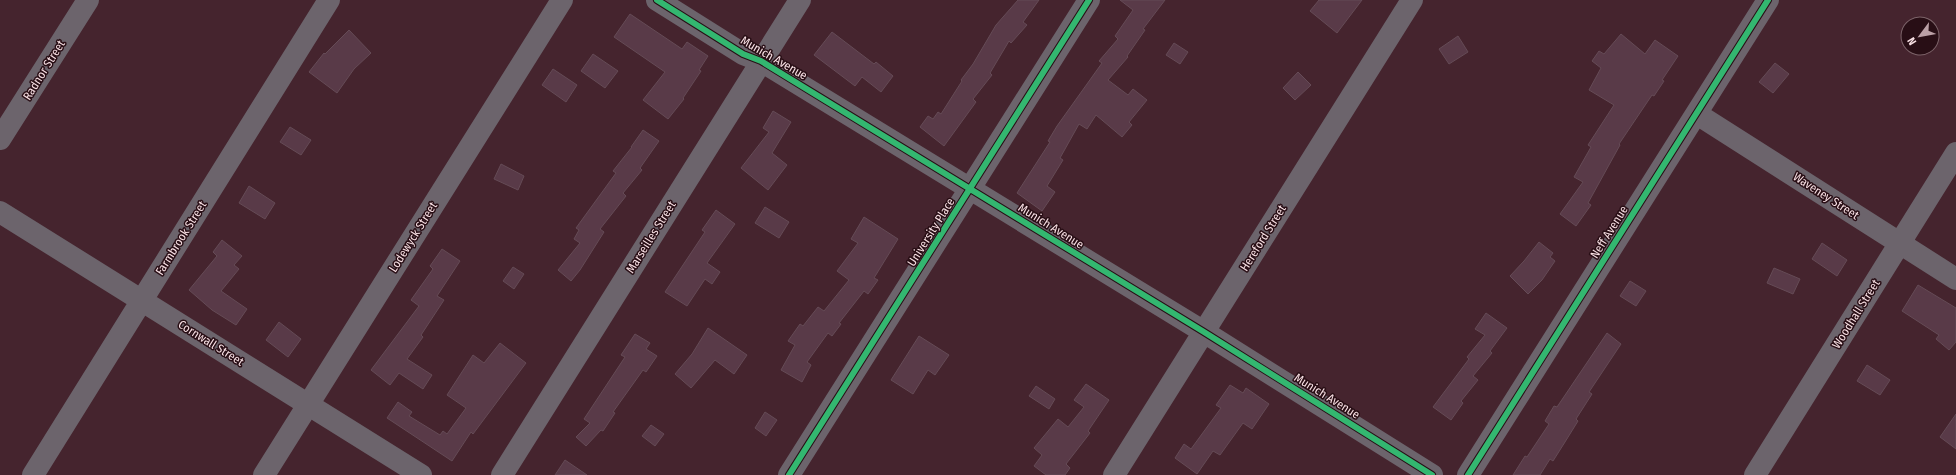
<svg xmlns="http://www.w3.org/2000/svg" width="1956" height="475" viewBox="0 0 1956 475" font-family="'Fira Sans Condensed',sans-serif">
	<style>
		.building { fill: #593a48; stroke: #654b56 }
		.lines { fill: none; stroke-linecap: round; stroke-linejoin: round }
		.minor { stroke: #6c646c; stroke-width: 22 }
		.cycleway-casing { stroke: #280e15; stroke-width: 8 }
		.cycleway { stroke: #33b770; stroke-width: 6 }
		.labels { text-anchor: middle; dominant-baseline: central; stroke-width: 3; stroke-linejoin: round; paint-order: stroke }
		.street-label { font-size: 12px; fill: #fae2e6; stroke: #280e15 }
	</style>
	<rect width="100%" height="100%" fill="#45242e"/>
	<!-- building -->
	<path class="building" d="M1018,0H1039L1023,22L1027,25L1011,43L1009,41L990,73L992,75L973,99L976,102L944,146L920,127L928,116L933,119L938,112L941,114L962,81L961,80L973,64L996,25Z
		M1120,0H1165L1143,29L1145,30L1127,56L1128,57L1108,80L1128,95L1133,89L1147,100L1129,122L1132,125L1122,137L1096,115L1087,129L1079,124L1060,158L1063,160L1047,186L1055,192L1042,211L1017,193L1050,142L1048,141L1057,126L1102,63L1099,61L1118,39L1115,36L1133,10Z
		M1319,0H1362L1337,33L1310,11Z
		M630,14L682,49L687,42L708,56L699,70L701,71L683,98L684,99L668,119L643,100L665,72L614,37Z
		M349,30L371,53L354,69L337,93L309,72L324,53L325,54Z
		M832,32L874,64L876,62L893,76L881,92L862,77L855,86L814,55Z
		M1621,34L1645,54L1655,40L1678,56L1662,80L1664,81L1654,96L1652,95L1619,144L1620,145L1588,203L1591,205L1576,226L1560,214L1583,182L1574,177L1591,147L1588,145L1614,105L1589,90L1601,68L1592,61L1599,51L1604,54Z
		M1458,36L1468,52L1449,64L1439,49Z
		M1174,43L1188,52L1180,64L1166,55Z
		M593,54L618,71L605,88L581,71Z
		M1775,63L1789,74L1773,93L1759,82Z
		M553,69L577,85L566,102L542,85Z
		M1298,72L1311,85L1295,100L1283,88Z
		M773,111L791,122L772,153L787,165L768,190L741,168L769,132L763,128Z
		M290,127L311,140L301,155L280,142Z
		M643,130L659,141L640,168L642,170L623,193L626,196L600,229L604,232L580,270L571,281L558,270L580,243L574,239L579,230L576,228L616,173L613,171L632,147H631Z
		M501,164L524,176L518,190L494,179Z
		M249,186L275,203L265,219L239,203Z
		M765,207L789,222L779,238L755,223Z
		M716,210L735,224L707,263L720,272L712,284L705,279L687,306L665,292L705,232L702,230Z
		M864,217L898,239L874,278L878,280L868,294L864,291L839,323L841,324L832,336L828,333L807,362L811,365L802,382L781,370L795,345L788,341L800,324L803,326L818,307L824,311L849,280L837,271L858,243L851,239Z
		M222,240L242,256L234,265L239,269L221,291L247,309L236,325L212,310L189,290L217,256L213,252Z
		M1539,242L1553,253L1550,257L1555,261L1542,280L1528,294L1510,276L1524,261Z
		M1822,243L1847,260L1837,276L1812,259Z
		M442,249L460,261L437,296L444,300L421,335L423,337L407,359L432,375L423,389L399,373L390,385L371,370L419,306L411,300L433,269L430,266Z
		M513,267L524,274L514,289L503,281Z
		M1774,268L1800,279L1793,294L1767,283Z
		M1630,281L1646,291L1636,306L1620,296Z
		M1918,285L1956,308V342L1949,350L1936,339L1939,335L1902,311Z
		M1486,313L1507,328L1490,351L1492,353L1473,376L1478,380L1461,401L1463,403L1451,420L1433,407L1469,359L1467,357L1485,335L1475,329Z
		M279,322L301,339L288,357L266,340Z
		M708,328L747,355L734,374L715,360L691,388L675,374L692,354Z
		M1607,333L1621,344L1589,392L1592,394L1576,419L1578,421L1565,442L1553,461L1550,459L1540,475H1513L1525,456L1527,457L1549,424L1545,421L1554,406L1557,407Z
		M635,334L650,343L646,349L657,356L646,372L643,370L613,412L615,413L603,431L601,430L586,446L576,437L590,423L584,419L625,357L621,355Z
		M919,336L949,355L935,375L928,370L913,394L891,380Z
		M500,343L526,363L473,434L471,432L452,461L387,418L398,402L412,412L409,416L440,435L443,431L447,434L466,408L447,395L473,355L484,363Z
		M1867,365L1890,380L1880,395L1857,381Z
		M1086,384L1109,400L1088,431L1090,433L1066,464L1070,468L1065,475H1046L1034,466L1042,455L1034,448L1058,419L1068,427L1084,407L1074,400Z
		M1230,385L1243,393L1246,388L1269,404L1252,429L1243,423L1220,455L1213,451L1197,474L1175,458L1184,444L1191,449L1221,408L1216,405Z
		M1036,386L1055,399L1049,409L1029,396Z
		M765,412L777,420L766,436L755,428Z
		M1956,414V449L1940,437Z
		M651,425L664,434L655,446L642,436Z
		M565,460L587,475H555Z"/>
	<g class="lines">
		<!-- minor -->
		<path class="minor" d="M657,0L743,54L761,61L1204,332L1432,475
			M1697,114L1956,279
			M0,139L88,0
			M0,212L421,475
			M33,475L329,0
			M264,475L562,0
			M502,475L800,0
			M789,475L1089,0
			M1114,475L1412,0
			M1468,475L1768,0
			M1755,475L1956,153"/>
		<!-- cycleway casing -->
		<g class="cycleway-casing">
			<path id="cycleway" d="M657,0L743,54L761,61L1204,332L1432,475
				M789,475L1089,0
				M1468,475L1768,0"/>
		</g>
		<!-- cycleway -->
		<use href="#cycleway" class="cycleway"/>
	</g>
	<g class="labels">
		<!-- street labels -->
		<g class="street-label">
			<text transform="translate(774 58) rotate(30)">Munich Avenue</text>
			<text transform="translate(44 70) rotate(-58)">Radnor Street</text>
			<text transform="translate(1826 196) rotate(33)">Waveney Street</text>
			<text transform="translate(1051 226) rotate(32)">Munich Avenue</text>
			<text transform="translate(931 232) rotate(-58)">University Place</text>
			<text transform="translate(1609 232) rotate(-58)">Neff Avenue</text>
			<text transform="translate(413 237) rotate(-58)">Lodewyck Street</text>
			<text transform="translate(651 237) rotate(-58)">Marseilles Street</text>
			<text transform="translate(181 238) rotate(-58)">Farmbrook Street</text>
			<text transform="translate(1263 238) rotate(-58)">Hereford Street</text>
			<text transform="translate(1856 314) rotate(-58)">Woodhall Street</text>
			<text transform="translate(211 343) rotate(32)">Cornwall Street</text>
			<text transform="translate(1327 396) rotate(32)">Munich Avenue</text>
		</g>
	</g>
	<!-- north arrow -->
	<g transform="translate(1920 36) rotate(238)"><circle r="19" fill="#280e15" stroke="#7c6369"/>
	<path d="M0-3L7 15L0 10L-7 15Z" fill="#bba0a6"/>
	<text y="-6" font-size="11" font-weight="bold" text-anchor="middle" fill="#fae2e6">N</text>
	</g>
</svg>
